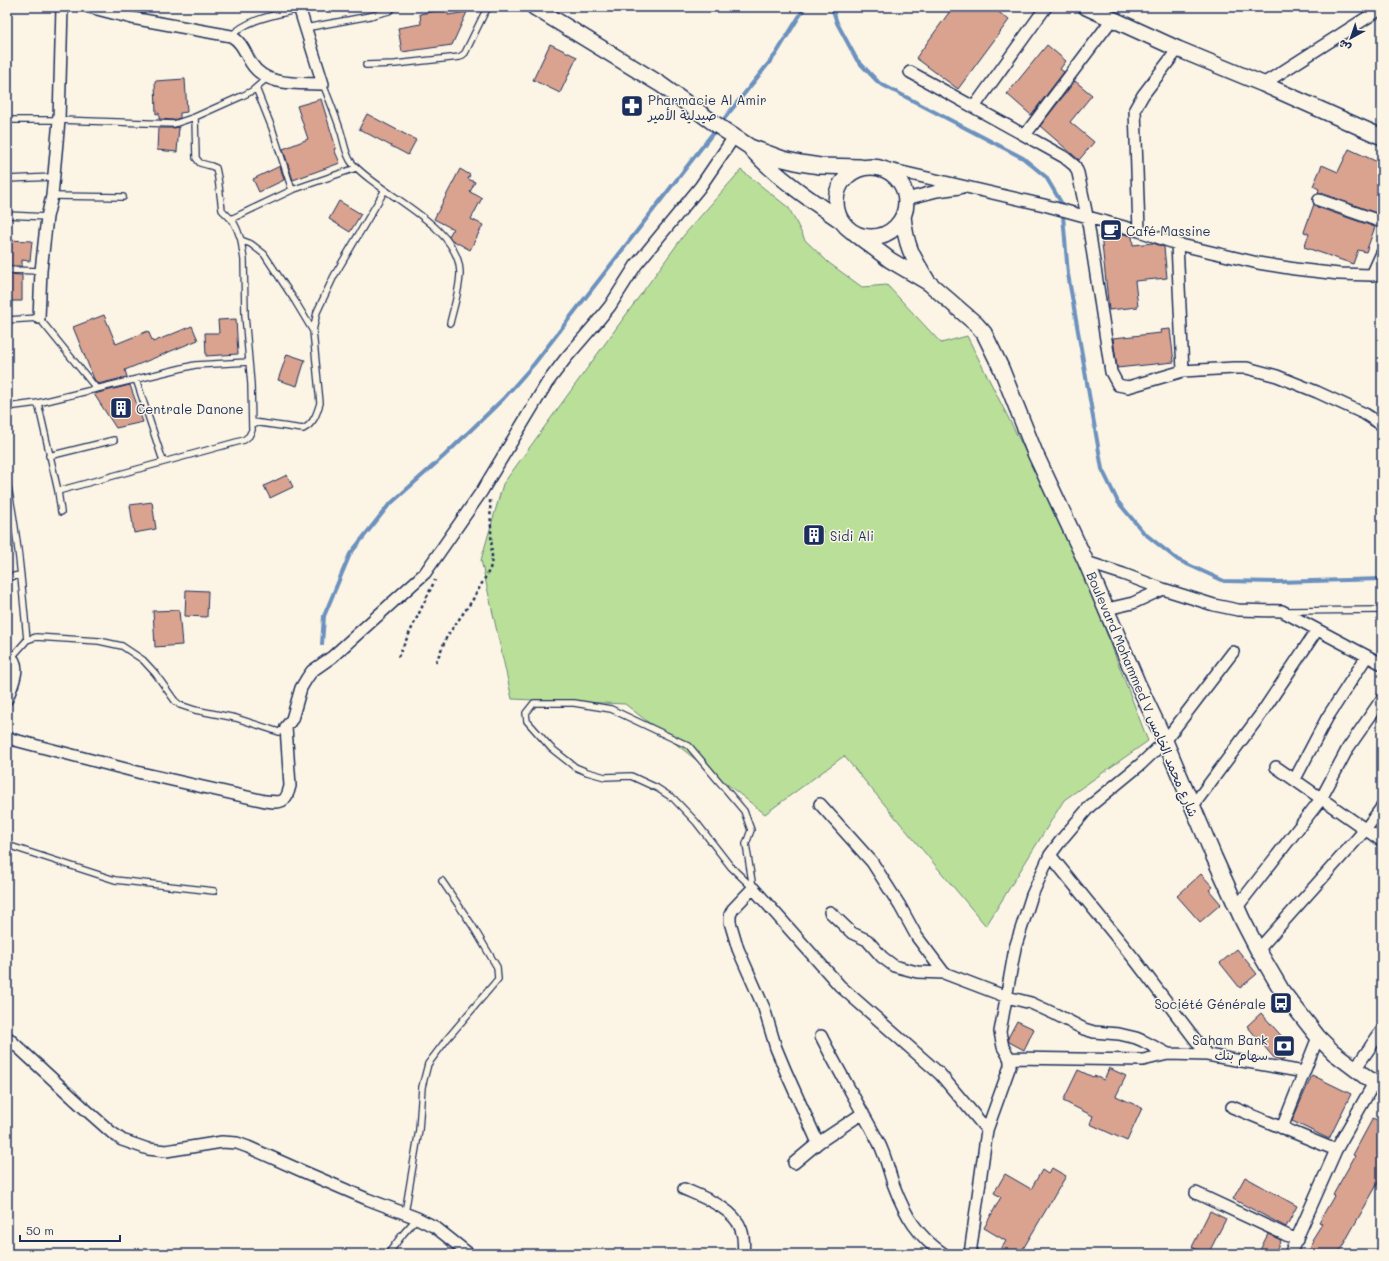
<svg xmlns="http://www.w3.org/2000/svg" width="1389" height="1261" viewBox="0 0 1389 1261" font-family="Mali,'Playpen Sans Arabic',sans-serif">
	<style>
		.green { fill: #badf99; stroke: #6a877c }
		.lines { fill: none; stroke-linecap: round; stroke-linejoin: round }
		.stream { stroke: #6c91be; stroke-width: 4 }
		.building { fill: #d9a390; stroke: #1b2f5e }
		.lane-casing { stroke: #1b2f5e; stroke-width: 8 }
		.street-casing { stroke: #1b2f5e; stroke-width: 14 }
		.secondary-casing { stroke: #1b2f5e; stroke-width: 18 }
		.path { stroke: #1b2f5e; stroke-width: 2.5; stroke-dasharray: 3 3; stroke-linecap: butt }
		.lane { stroke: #fcf5e5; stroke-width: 5.5 }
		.street { stroke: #fcf5e5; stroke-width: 11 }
		.secondary { stroke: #fcf5e5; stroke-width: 15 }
		.labels { text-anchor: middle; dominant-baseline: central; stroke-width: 3; stroke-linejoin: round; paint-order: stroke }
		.poi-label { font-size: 13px; fill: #1b2f5e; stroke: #fcf5e5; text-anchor: start }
		.street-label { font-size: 13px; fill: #1b2f5e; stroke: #fcf5e5 }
	</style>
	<rect width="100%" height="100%" fill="#fcf5e5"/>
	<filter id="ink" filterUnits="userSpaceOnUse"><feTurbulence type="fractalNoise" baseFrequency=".025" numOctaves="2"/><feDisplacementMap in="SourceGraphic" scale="8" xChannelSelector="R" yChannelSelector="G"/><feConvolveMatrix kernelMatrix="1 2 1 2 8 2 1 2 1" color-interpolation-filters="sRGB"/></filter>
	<g filter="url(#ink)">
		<!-- green -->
		<path class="green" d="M741,170L789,208L805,240L829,263L862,287L887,285L941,343L967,336L1062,524L1100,616L1148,741L1064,800L986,926L844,756L765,814L625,704L512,699L481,560L503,484L684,235Z"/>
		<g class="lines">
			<!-- stream -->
			<path class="stream" d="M832,7L837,23L857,60L879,83L1023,158L1046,177L1062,204L1068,274L1102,469L1118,502L1144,533L1178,560L1224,581L1277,582L1382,579
				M720,124L776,54L805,7
				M322,644L324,616L350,554L388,506L444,456L503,399L534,364L716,129"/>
		</g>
		<!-- building -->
		<path class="building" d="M437,7H446L448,15L467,12L452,45L402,52L398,28L421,24L420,14L435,11Z
			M953,7H992L1009,20L958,89L916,58Z
			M550,44L577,57L560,93L533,80Z
			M1047,45L1066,61L1060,69L1064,72L1031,115L1007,94Z
			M185,79L187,112L180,113V118L173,120L159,119V113L156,114L155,81Z
			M1075,81L1092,95L1070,122L1094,142L1079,160L1040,126Z
			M321,99L336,148L334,149L340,163L293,180L283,149L308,139L297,106Z
			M367,114L416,140L408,155L359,129Z
			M179,127L177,152L157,150L158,128H174Z
			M1349,149L1382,164V215L1321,193H1318L1319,189L1313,186L1322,165L1338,172Z
			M280,166L284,180L259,192L253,179Z
			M460,169L470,175L468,179L475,182L470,192L482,198L471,219L483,225L470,250L452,240L449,236L453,229L434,219Z
			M339,201L361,214L350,232L329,219Z
			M1314,204L1317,207L1375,227L1366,252L1358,250L1353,264L1304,247L1309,234L1304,232Z
			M1120,233L1132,236L1133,245L1153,243L1164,247L1167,278L1135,281L1138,307L1109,310L1101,235Z
			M7,240L32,241L30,261L22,260V266H7Z
			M7,274L22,275V301H7Z
			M104,315L116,344L148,331L153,342L192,326L198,340L125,370L127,377L98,384L94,379L73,327Z
			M236,319L238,354L206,356L205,333H219L218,320Z
			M1170,329L1174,362L1117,368L1113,338L1161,333L1160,330Z
			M287,354L305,360L297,386L278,380Z
			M130,385L143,422L116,428L94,394Z
			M287,475L293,487L270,498L264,486Z
			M152,502L156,529L134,533L130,505Z
			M812,526L823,531L816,543L806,538Z
			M186,590L208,591L207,617L185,616Z
			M179,610L182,645L155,647L153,611Z
			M1201,874L1213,887L1209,890L1221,904L1200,922L1177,896Z
			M1237,949L1257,974L1240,988L1220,963Z
			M1261,1013L1294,1050L1282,1060L1274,1058L1247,1026Z
			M1017,1021L1034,1029L1024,1050L1009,1042L1008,1038Z
			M1109,1068L1126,1076L1116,1096L1142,1108L1127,1141L1090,1124L1093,1116L1063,1101L1078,1070L1093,1077L1094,1076L1104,1080Z
			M1312,1075L1351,1094L1329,1139L1292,1121Z
			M1373,1118L1382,1123V1176L1338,1254H1307L1314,1241L1312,1240L1322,1224L1319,1222L1334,1196L1333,1195L1355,1156L1353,1155Z
			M1052,1168L1066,1176L1020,1254H998L1006,1241L984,1228L1001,1197L994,1193L1005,1174L1031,1189L1042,1170L1048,1174Z
			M1245,1177L1297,1206L1286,1227L1233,1199Z
			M1210,1211L1226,1219L1208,1254H1205L1192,1247Z
			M1268,1234L1281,1240L1274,1254H1258Z"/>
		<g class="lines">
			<!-- lane casing -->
			<g class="lane-casing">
				<path id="lane" d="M305,28L370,16L389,11L394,7
					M231,36C249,18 276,15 300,9
					M366,65L395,64L460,57L465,53L484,14L489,7
					M323,84C329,99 335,114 340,129C344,140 345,155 352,163C381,196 458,224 460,272C460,289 454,306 450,323
					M256,88L272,128L292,190
					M7,120H59L174,124L195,117L242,96L252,91L267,78
					M7,179L54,177
					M52,196L123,197
					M7,215L47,217
					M231,219L292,190L356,168
					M241,240L251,244L264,254L295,301L313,331
					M7,270L41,271
					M7,320L39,318L96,388
					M136,379L163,461
					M38,403L58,491L61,512
					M7,407L38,403L195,365L249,362
					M253,422L303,429C314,424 317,413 320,403L313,331L317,312L334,276L385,190
					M49,456L114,440
					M7,482C18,534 22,587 27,640
					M58,491L244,440L249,436L252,430L251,384L245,315L244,260L241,240L237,229L233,221L222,210L218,178L216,168L211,166L200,163L196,158L195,117
					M7,577L21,575
					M1286,611L1382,610
					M12,657L27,640L36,637L99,641L122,646L143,660L155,673L175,701L180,705L195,710L236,718L279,732L286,727
					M534,703H574L611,709L689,746L744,811L751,830L746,844L753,888L731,867L696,822L674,799L657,788L631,776L605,777L587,772L575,767L551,748L527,721L526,713Z
					M7,845L115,880L214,891
					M405,1213L419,1130L422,1087L428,1064L447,1039L498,979L497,967L472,925L442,881
					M388,1254L403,1234L417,1218"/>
			</g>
			<!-- street casing -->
			<g class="street-casing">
				<path id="street" d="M89,7L132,18L231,36C242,42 245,53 251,63C266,87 298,83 323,84L299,7
					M910,72L1064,157L1075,166L1078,173L1087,216L1111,372L1118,385L1128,387L1183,371L1234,368H1247L1277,376L1317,392L1365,414L1382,425
					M1263,84L1382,8
					M974,107L1046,7
					M1025,135L1113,18
					M880,167L1044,205L1139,231L1177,244L1258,263L1295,269L1339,274L1372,275L1382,274
					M906,199L937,191L960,188
					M1319,200L1382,222
					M1139,231L1135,109L1143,95L1178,49
					M1177,244L1183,371
					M1372,275L1382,253
					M39,318L41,271L47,217L52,196L59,120L62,7
					M1086,562L1123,574L1163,589L1214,605L1238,610L1282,611L1382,664
					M1107,609L1133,603L1163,589
					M7,654C24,664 12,685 7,699
					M7,738L141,773L265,801C282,803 286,803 290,786L286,727L292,719L301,688L307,678L312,671L332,657L425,573L482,491L547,383L566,358L597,322L610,306L636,265L700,187L734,137
					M1276,767L1382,841
					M1295,779L1327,718L1367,656
					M820,804L872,862L900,906L917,937L944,973
					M1192,807L1261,714L1317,630
					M1050,855L1135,960L1207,1055
					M1237,907L1321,799L1348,748L1382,699
					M830,912L852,933L867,940L882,957L894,966L917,972L944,973L1007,997L1031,1003L1055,1014L1084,1029L1094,1032L1119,1034L1136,1038L1143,1041L1168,1054
					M1258,950L1365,830L1382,807
					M821,1036C839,1072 860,1107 879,1143C886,1157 889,1172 894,1186C905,1215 918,1237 944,1254
					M7,1037L84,1108L111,1132L122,1140L148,1149L166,1151L222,1142L237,1143L248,1147L302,1171L367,1199L417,1218L435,1227L469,1254
					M1009,1058L1143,1060L1168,1054L1207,1055L1304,1072
					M1355,1069L1382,1030
					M1232,1107L1336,1150
					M1282,1128L1318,1037
					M818,1143L786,1072L776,1048L764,1008L738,949L730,922V915L733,909L753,888L840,986L940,1074L987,1130
					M794,1163L818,1143L863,1113
					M684,1189C702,1197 734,1208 741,1229C744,1237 744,1246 743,1254
					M1196,1193L1297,1240
					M970,1254L987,1130L1010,1066V1059L1003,1047L1000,1032L1015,948L1032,895L1050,855L1062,839L1090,806L1141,764L1165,741L1233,652
					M1290,1254L1336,1150L1374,1083"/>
			</g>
			<!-- secondary casing -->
			<g class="secondary-casing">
				<path id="secondary" d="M534,7L660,84L721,128L750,147L783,159L800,163L820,166L860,167
					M1086,7L1178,49L1263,84L1382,137
					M752,150C778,178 809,199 840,220
					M836 202a35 35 0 1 1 70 0a35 35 0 1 1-70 0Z
					M903,216C906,247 912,256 928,282
					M857,235L890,260L929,283L976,324L984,333L1001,368L1035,453L1086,562L1137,682L1165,741L1214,857L1243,921L1258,950L1282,991L1318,1037L1333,1052L1382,1089"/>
			</g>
			<!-- path -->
			<path class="path" d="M398,657L435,580
				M436,662L447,636L472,601L490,569L492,559L490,500"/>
			<!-- lane -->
			<use href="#lane" class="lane"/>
			<!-- street -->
			<use href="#street" class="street"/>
			<!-- secondary -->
			<use href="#secondary" class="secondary"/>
		</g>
	</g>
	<!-- icons -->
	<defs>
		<g id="pharmacy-square" transform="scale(1.15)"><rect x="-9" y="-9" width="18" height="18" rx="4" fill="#1b2f5e" stroke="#fcf5e5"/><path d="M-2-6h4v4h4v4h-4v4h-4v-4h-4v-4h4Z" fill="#fff"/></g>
		<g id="cafe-square" transform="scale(1.15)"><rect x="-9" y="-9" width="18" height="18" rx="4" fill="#1b2f5e" stroke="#fcf5e5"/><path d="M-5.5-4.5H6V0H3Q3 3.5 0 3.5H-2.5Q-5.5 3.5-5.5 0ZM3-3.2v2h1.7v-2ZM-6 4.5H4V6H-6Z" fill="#fff"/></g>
		<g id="building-square" transform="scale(1.15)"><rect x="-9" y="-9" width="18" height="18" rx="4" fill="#1b2f5e" stroke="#fcf5e5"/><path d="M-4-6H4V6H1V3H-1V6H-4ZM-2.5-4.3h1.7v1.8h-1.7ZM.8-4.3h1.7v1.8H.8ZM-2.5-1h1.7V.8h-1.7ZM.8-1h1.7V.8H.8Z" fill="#fff"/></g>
		<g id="bus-square" transform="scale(1.15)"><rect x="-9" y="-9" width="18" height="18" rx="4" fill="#1b2f5e" stroke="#fcf5e5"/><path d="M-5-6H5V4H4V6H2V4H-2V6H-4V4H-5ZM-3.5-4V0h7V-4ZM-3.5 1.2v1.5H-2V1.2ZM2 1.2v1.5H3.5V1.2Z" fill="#fff"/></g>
		<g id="bank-square" transform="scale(1.15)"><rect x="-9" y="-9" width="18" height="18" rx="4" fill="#1b2f5e" stroke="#fcf5e5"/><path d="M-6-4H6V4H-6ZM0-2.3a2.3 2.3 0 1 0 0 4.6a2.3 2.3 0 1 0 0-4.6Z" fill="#fff"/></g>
	</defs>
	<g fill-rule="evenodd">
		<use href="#pharmacy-square" x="632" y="106"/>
		<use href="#cafe-square" x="1111" y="230"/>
		<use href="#building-square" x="121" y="408"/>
		<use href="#building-square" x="814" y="535"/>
		<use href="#bus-square" x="1281" y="1003"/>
		<use href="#bank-square" x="1284" y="1046"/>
	</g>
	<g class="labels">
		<!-- poi labels -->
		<g class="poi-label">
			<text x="648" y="99">Pharmacie Al Amir<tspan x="648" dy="15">صيدلية الأمير</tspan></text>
			<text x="1126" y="230">Café Massine</text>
			<text x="136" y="408">Centrale Danone</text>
			<text x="830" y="535">Sidi Ali</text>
			<text x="1266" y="1003" text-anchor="end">Société Générale</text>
			<text x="1268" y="1039" text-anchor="end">Saham Bank<tspan x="1268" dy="15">سهام بنك</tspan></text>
		</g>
		<!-- street labels -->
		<g class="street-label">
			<text transform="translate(1143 694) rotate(67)">Boulevard Mohammed V شارع محمد الخامس</text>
		</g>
	</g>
	<!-- margin -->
	<rect width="1389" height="1261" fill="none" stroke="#fcf5e5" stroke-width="24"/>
	<rect x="12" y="12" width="1365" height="1237" fill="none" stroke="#1b2f5e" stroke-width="1.5" filter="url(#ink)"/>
	<!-- north arrow -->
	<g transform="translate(1351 38) rotate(220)" stroke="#fcf5e5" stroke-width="3" paint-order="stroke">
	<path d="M0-3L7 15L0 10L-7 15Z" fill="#1b2f5e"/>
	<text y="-6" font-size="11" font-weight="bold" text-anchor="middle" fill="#1b2f5e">ش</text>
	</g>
	<!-- scale -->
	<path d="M20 1235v6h100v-6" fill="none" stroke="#1b2f5e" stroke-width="2"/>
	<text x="26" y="1235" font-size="12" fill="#1b2f5e" stroke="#fcf5e5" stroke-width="3" paint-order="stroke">50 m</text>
</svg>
